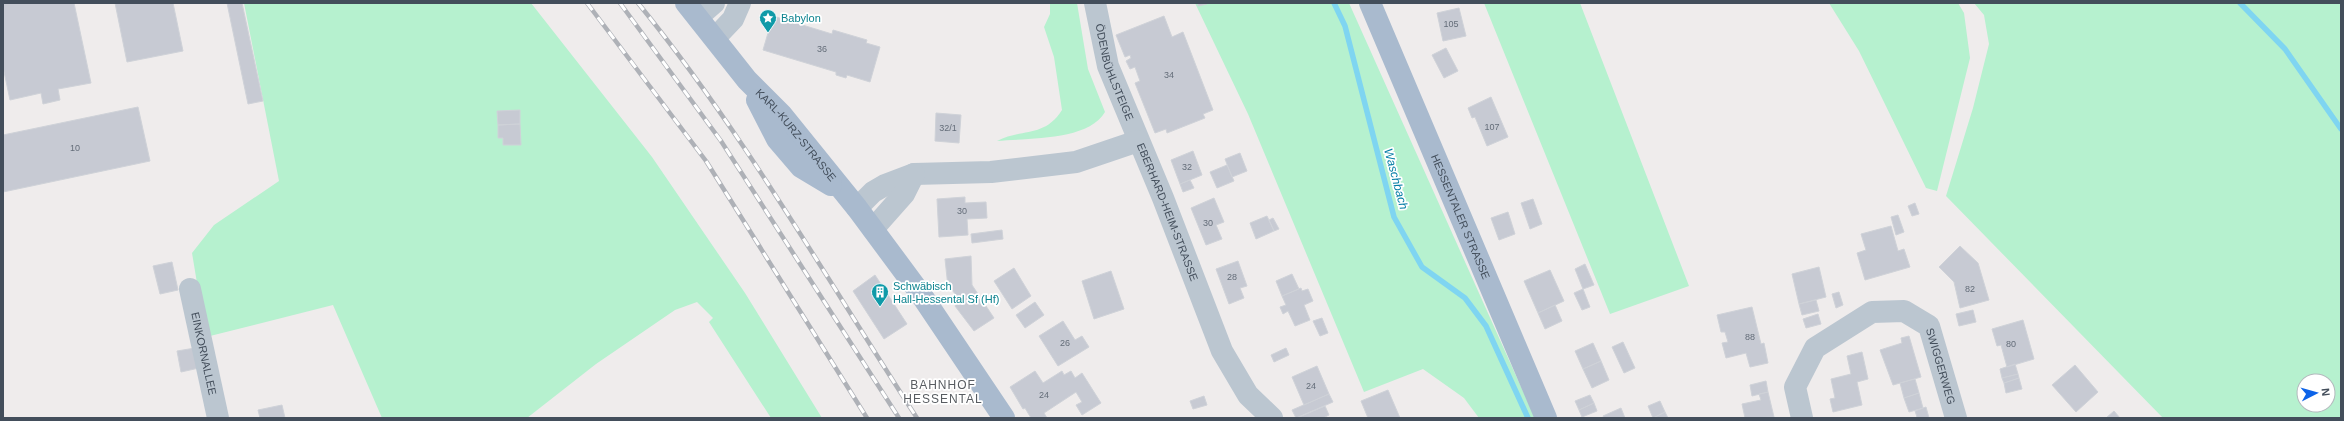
<svg xmlns="http://www.w3.org/2000/svg" width="2344" height="421" viewBox="0 0 2344 421" font-family="Arial,sans-serif">
	<style>
		.green { fill: #b6f1cf; fill-rule: evenodd }
		.lines { fill: none; stroke-linecap: round; stroke-linejoin: round }
		.stream { stroke: #7fd5f1; stroke-width: 5.5 }
		.building { fill: #c7cad3; stroke: #cfd2d8 }
		.minor { stroke: #bbc6d0; stroke-width: 22 }
		.major { stroke: #a9bace; stroke-width: 22 }
		.rail-casing { stroke: #aeb1b7; stroke-width: 4.5 }
		.rail { stroke: #fff; stroke-width: 3; stroke-dasharray: 9; stroke-linecap: butt }
		.labels { text-anchor: middle; dominant-baseline: central; stroke-width: 3.5; stroke-linejoin: round; paint-order: stroke }
		.number-label { font-size: 9px; fill: #646d79 }
		.culture-label { font-size: 11px; fill: #0d838f; stroke: #fff; text-anchor: start }
		.street-label { font-size: 11px; fill: #434e5b; stroke: #fff }
		.water-label { font-size: 12px; font-style: italic; fill: #047da6; stroke: #fff }
		.neighbourhood-label { font-size: 12px; letter-spacing: 1px; fill: #585c61; stroke: #fff }
	</style>
	<rect width="100%" height="100%" fill="#efecec"/>
	<!-- green -->
	<path class="green" d="M244,3H531L652,157L745,293L822,418H771L709,322L713,318L697,302L675,310L596,364L527,418H382L333,305L206,337L192,253L214,225L279,181Z
		M1050,3H1077L1088,69L1105,112C1088,141 1028,138 997,141C1023,128 1044,138 1062,110L1054,57L1044,27L1050,14Z
		M1195,3H1349L1535,418H1479L1464,398L1423,369L1364,392L1248,114Z
		M1484,3H1580L1689,286L1610,314Z
		M1829,3H1958L1964,13L1970,58L1937,191L1926,188L1859,51Z
		M1974,3H2341V418H2163L1946,196L1973,108L1989,44L1984,15ZM2304,381H2328V405H2304Z"/>
	<g class="lines">
		<!-- stream -->
		<path class="stream" d="M1334,3L1345,26L1394,217L1422,267L1465,298L1486,326L1528,418
			M2240,3L2285,49L2341,129"/>
	</g>
	<!-- building -->
	<path class="building" d="M3,3H74L91,83L58,89L60,100L43,104L41,93L10,100L3,67Z
		M115,3H173L183,51L127,62Z
		M227,3H242L263,101L248,104Z
		M1198,3H1207V4L1198,6Z
		M1459,8L1466,36L1443,41L1437,13Z
		M773,16L832,34L833,30L867,40L866,43L880,47L870,82L847,75L846,78L836,75V72L763,50Z
		M1164,16L1172,37L1183,32L1213,110L1203,114L1205,118L1167,133L1166,129L1155,133L1135,83L1140,81L1135,67L1130,69L1126,61L1131,58L1130,55L1125,57L1116,35Z
		M1446,48L1458,71L1444,78L1432,55Z
		M1491,97L1508,137L1487,146L1475,117L1472,118L1468,108Z
		M138,107L150,161L3,192V135Z
		M520,110V124L498,125L497,111Z
		M936,113L961,115L959,143L935,141Z
		M520,124L521,145H503V138H498V125Z
		M1193,151L1202,175L1180,184L1171,160Z
		M1240,153L1247,171L1232,177L1225,159Z
		M1227,165L1234,181L1217,188L1210,172Z
		M1190,180L1194,188L1183,192L1180,184Z
		M965,197V203L986,202L987,218L967,219L968,235L939,237L937,199Z
		M1214,198L1224,222L1216,225L1222,239L1206,245L1191,208Z
		M1533,199L1542,224L1530,229L1521,203Z
		M1915,203L1919,214L1912,216L1908,206Z
		M1508,212L1515,234L1499,240L1491,218Z
		M1898,215L1904,232L1896,235L1891,217Z
		M1267,216L1274,231L1256,239L1250,223Z
		M1273,218L1279,229L1274,231L1269,220Z
		M1891,226L1898,251L1904,249L1910,267L1865,280L1857,253L1866,250L1861,234Z
		M1002,230L1003,239L972,243L971,234Z
		M1960,246L1978,263L1989,300L1960,308L1954,282L1939,267Z
		M971,256L972,285L994,318L974,331L955,306L959,300L953,291L948,287L945,259Z
		M1238,261L1247,286L1240,288L1244,298L1229,304L1216,269Z
		M172,262L178,290L160,294L153,266Z
		M1585,264L1594,285L1583,289L1575,269Z
		M1819,267L1826,297L1799,304L1792,274Z
		M1014,268L1031,296L1012,309L994,281Z
		M1550,270L1564,301L1538,313L1524,281Z
		M1111,271L1124,309L1094,319L1082,281Z
		M1292,274L1299,289L1282,296L1276,281Z
		M875,275L907,324L884,339L853,291Z
		M1301,288L1302,291L1308,289L1313,301L1304,305L1310,320L1295,326L1288,311L1283,314L1280,307L1286,305L1282,296Z
		M1583,289L1590,307L1582,310L1574,293Z
		M1839,292L1843,305L1836,308L1832,294Z
		M1816,300L1819,311L1802,315L1799,304Z
		M1035,302L1044,315L1025,328L1016,315Z
		M1555,305L1562,321L1545,329L1538,313Z
		M1752,307L1761,344L1764,343L1768,363L1750,367L1746,353L1726,358L1722,343L1728,342L1725,332H1721L1717,315Z
		M1973,310L1976,322L1959,326L1956,314Z
		M1818,314L1821,324L1806,328L1803,319Z
		M1322,318L1328,333L1320,336L1313,321Z
		M2023,320L2034,359L2007,367L2001,345L1997,346L1992,329Z
		M1063,321L1075,340L1082,336L1089,347L1058,366L1039,336Z
		M1909,336L1921,377L1893,385L1880,350L1902,343L1901,338Z
		M1623,342L1635,368L1624,373L1612,347Z
		M1593,343L1601,361L1583,369L1575,351Z
		M195,348L199,368L181,372L177,351Z
		M1286,348L1289,355L1274,362L1271,355Z
		M1862,352L1868,379L1857,382L1862,405L1833,412L1830,399L1835,398L1831,379L1851,374L1847,356Z
		M1601,361L1609,380L1592,388L1583,369Z
		M2015,364L2018,374L2002,378L2000,369Z
		M2075,365L2098,392L2076,412L2052,385Z
		M1317,366L1329,394L1304,405L1292,377Z
		M1035,371L1043,383L1062,371L1064,375L1071,371L1075,378L1082,373L1101,403L1082,415L1076,405L1082,402L1076,392L1044,413L1047,418H1031L1025,408L1023,409L1010,387Z
		M2018,374L2019,378L2004,383L2002,378Z
		M2019,378L2022,389L2006,393L2004,383Z
		M1915,379L1919,393L1904,398L1900,383Z
		M1766,381L1768,392L1752,396L1750,385Z
		M1388,390L1400,418H1368L1361,401Z
		M1768,392L1774,417L1745,418L1742,404L1761,400L1759,394Z
		M1919,393L1923,408L1909,412L1904,398Z
		M1329,394L1333,402L1296,418L1292,410Z
		M1590,395L1594,403L1579,410L1575,401Z
		M1204,396L1207,405L1193,409L1190,401Z
		M1660,401L1665,412L1653,418L1648,406Z
		M1594,403L1597,411L1582,417L1579,410Z
		M282,405L285,418H260L258,410Z
		M1325,406L1329,415L1323,418H1297Z
		M1926,407L1929,418H1914L1917,417L1915,411Z
		M1621,408L1625,418H1604L1603,416Z
		M2114,411L2120,418H2106Z
		M1665,412L1668,418H1653Z"/>
	<g class="lines">
		<!-- minor -->
		<g class="minor">
			<path id="s1" d="M1095,3L1108,66L1163,198L1222,351L1248,395L1272,418"/>
			<path d="M698,17L714,3"/>
			<path d="M715,38L733,19L740,3"/>
			<path d="M857,208L873,192L885,185L914,174L991,172L1076,162L1138,141"/>
			<path d="M873,229L904,194L914,174"/>
			<path id="s2" d="M190,289L218,418"/>
			<path id="s3" d="M1802,418L1795,387L1815,348L1872,312L1904,311L1929,326L1956,418"/>
		</g>
		<!-- major -->
		<g class="major">
			<path id="s4" d="M686,3L747,80L781,114L857,208L920,293L1004,418"/>
			<path id="s5" d="M1370,3L1546,418"/>
			<path d="M757,100L777,139L801,167L831,185"/>
		</g>
		<!-- rail casing -->
		<g class="rail-casing">
			<path id="rail" d="M587,3L706,161L867,418
				M620,3L721,141L899,418
				M638,3C743,132 826,278 917,418"/>
		</g>
		<!-- rail -->
		<use href="#rail" class="rail"/>
	</g>
	<!-- icons -->
	<defs>
		<g id="sight-pin" transform="scale(0.9)"><path d="M0 17L-7.5 6A9.5 9.5 0 1 1 7.5 6Z" fill="#0f9aa8" stroke="#fff"/><path d="M0-6L1.8-2.2L6-1.7L2.9 1.2L3.7 5.4L0 3.3L-3.7 5.4L-2.9 1.2L-6-1.7L-1.8-2.2Z" fill="#fff"/></g>
		<g id="building-pin" transform="scale(0.9)"><path d="M0 17L-7.5 6A9.5 9.5 0 1 1 7.5 6Z" fill="#0f9aa8" stroke="#fff"/><path d="M-4-6H4V6H1V3H-1V6H-4ZM-2.5-4.3h1.7v1.8h-1.7ZM.8-4.3h1.7v1.8H.8ZM-2.5-1h1.7V.8h-1.7ZM.8-1h1.7V.8H.8Z" fill="#fff"/></g>
	</defs>
	<g fill-rule="evenodd">
		<use href="#sight-pin" x="768" y="18"/>
		<use href="#building-pin" x="880" y="292"/>
	</g>
	<g class="labels">
		<!-- number labels -->
		<g class="number-label">
			<text x="1451" y="24">105</text>
			<text x="822" y="49">36</text>
			<text x="1169" y="75">34</text>
			<text x="1492" y="127">107</text>
			<text x="948" y="128">32/1</text>
			<text x="75" y="148">10</text>
			<text x="1187" y="167">32</text>
			<text x="962" y="211">30</text>
			<text x="1208" y="223">30</text>
			<text x="1232" y="277">28</text>
			<text x="1970" y="289">82</text>
			<text x="1750" y="337">88</text>
			<text x="1065" y="343">26</text>
			<text x="2011" y="344">80</text>
			<text x="1311" y="386">24</text>
			<text x="1044" y="395">24</text>
		</g>
		<!-- culture labels -->
		<g class="culture-label">
			<text x="781" y="18">Babylon</text>
			<text x="893" y="286">Schwäbisch<tspan x="893" dy="13">Hall-Hessental Sf (Hf)</tspan></text>
		</g>
		<!-- street labels -->
		<g class="street-label">
			<text stroke="none"><textPath href="#s1" startOffset="72">ÖDENBÜHLSTEIGE</textPath></text>
			<text stroke="none"><textPath href="#s4" startOffset="172">KARL-KURZ-STRASSE</textPath></text>
			<text stroke="none"><textPath href="#s1" startOffset="222">EBERHARD-HEIM-STRASSE</textPath></text>
			<text stroke="none"><textPath href="#s5" startOffset="232">HESSENTALER STRASSE</textPath></text>
			<text stroke="none"><textPath href="#s2" startOffset="66">EINKORNALLEE</textPath></text>
			<text stroke="none"><textPath href="#s3" startOffset="246">SWIGGERWEG</textPath></text>
		</g>
		<!-- water labels -->
		<g class="water-label">
			<text transform="translate(1396 179) rotate(75)">Waschbach</text>
		</g>
		<!-- neighbourhood labels -->
		<g class="neighbourhood-label">
			<text x="943" y="385">BAHNHOF<tspan x="943" dy="14">HESSENTAL</tspan></text>
		</g>
	</g>
	<!-- border -->
	<rect width="2344" height="421" fill="none" stroke="#434e5b" stroke-width="8"/>
	<!-- north arrow -->
	<g transform="translate(2316 393) rotate(84)"><circle r="19" fill="#ffffff" stroke="#b4b8bd"/>
	<path d="M0-3L7 15L0 10L-7 15Z" fill="#0d63e8"/>
	<text y="-6" font-size="11" font-weight="bold" text-anchor="middle" fill="#434e5b">N</text>
	</g>
</svg>
